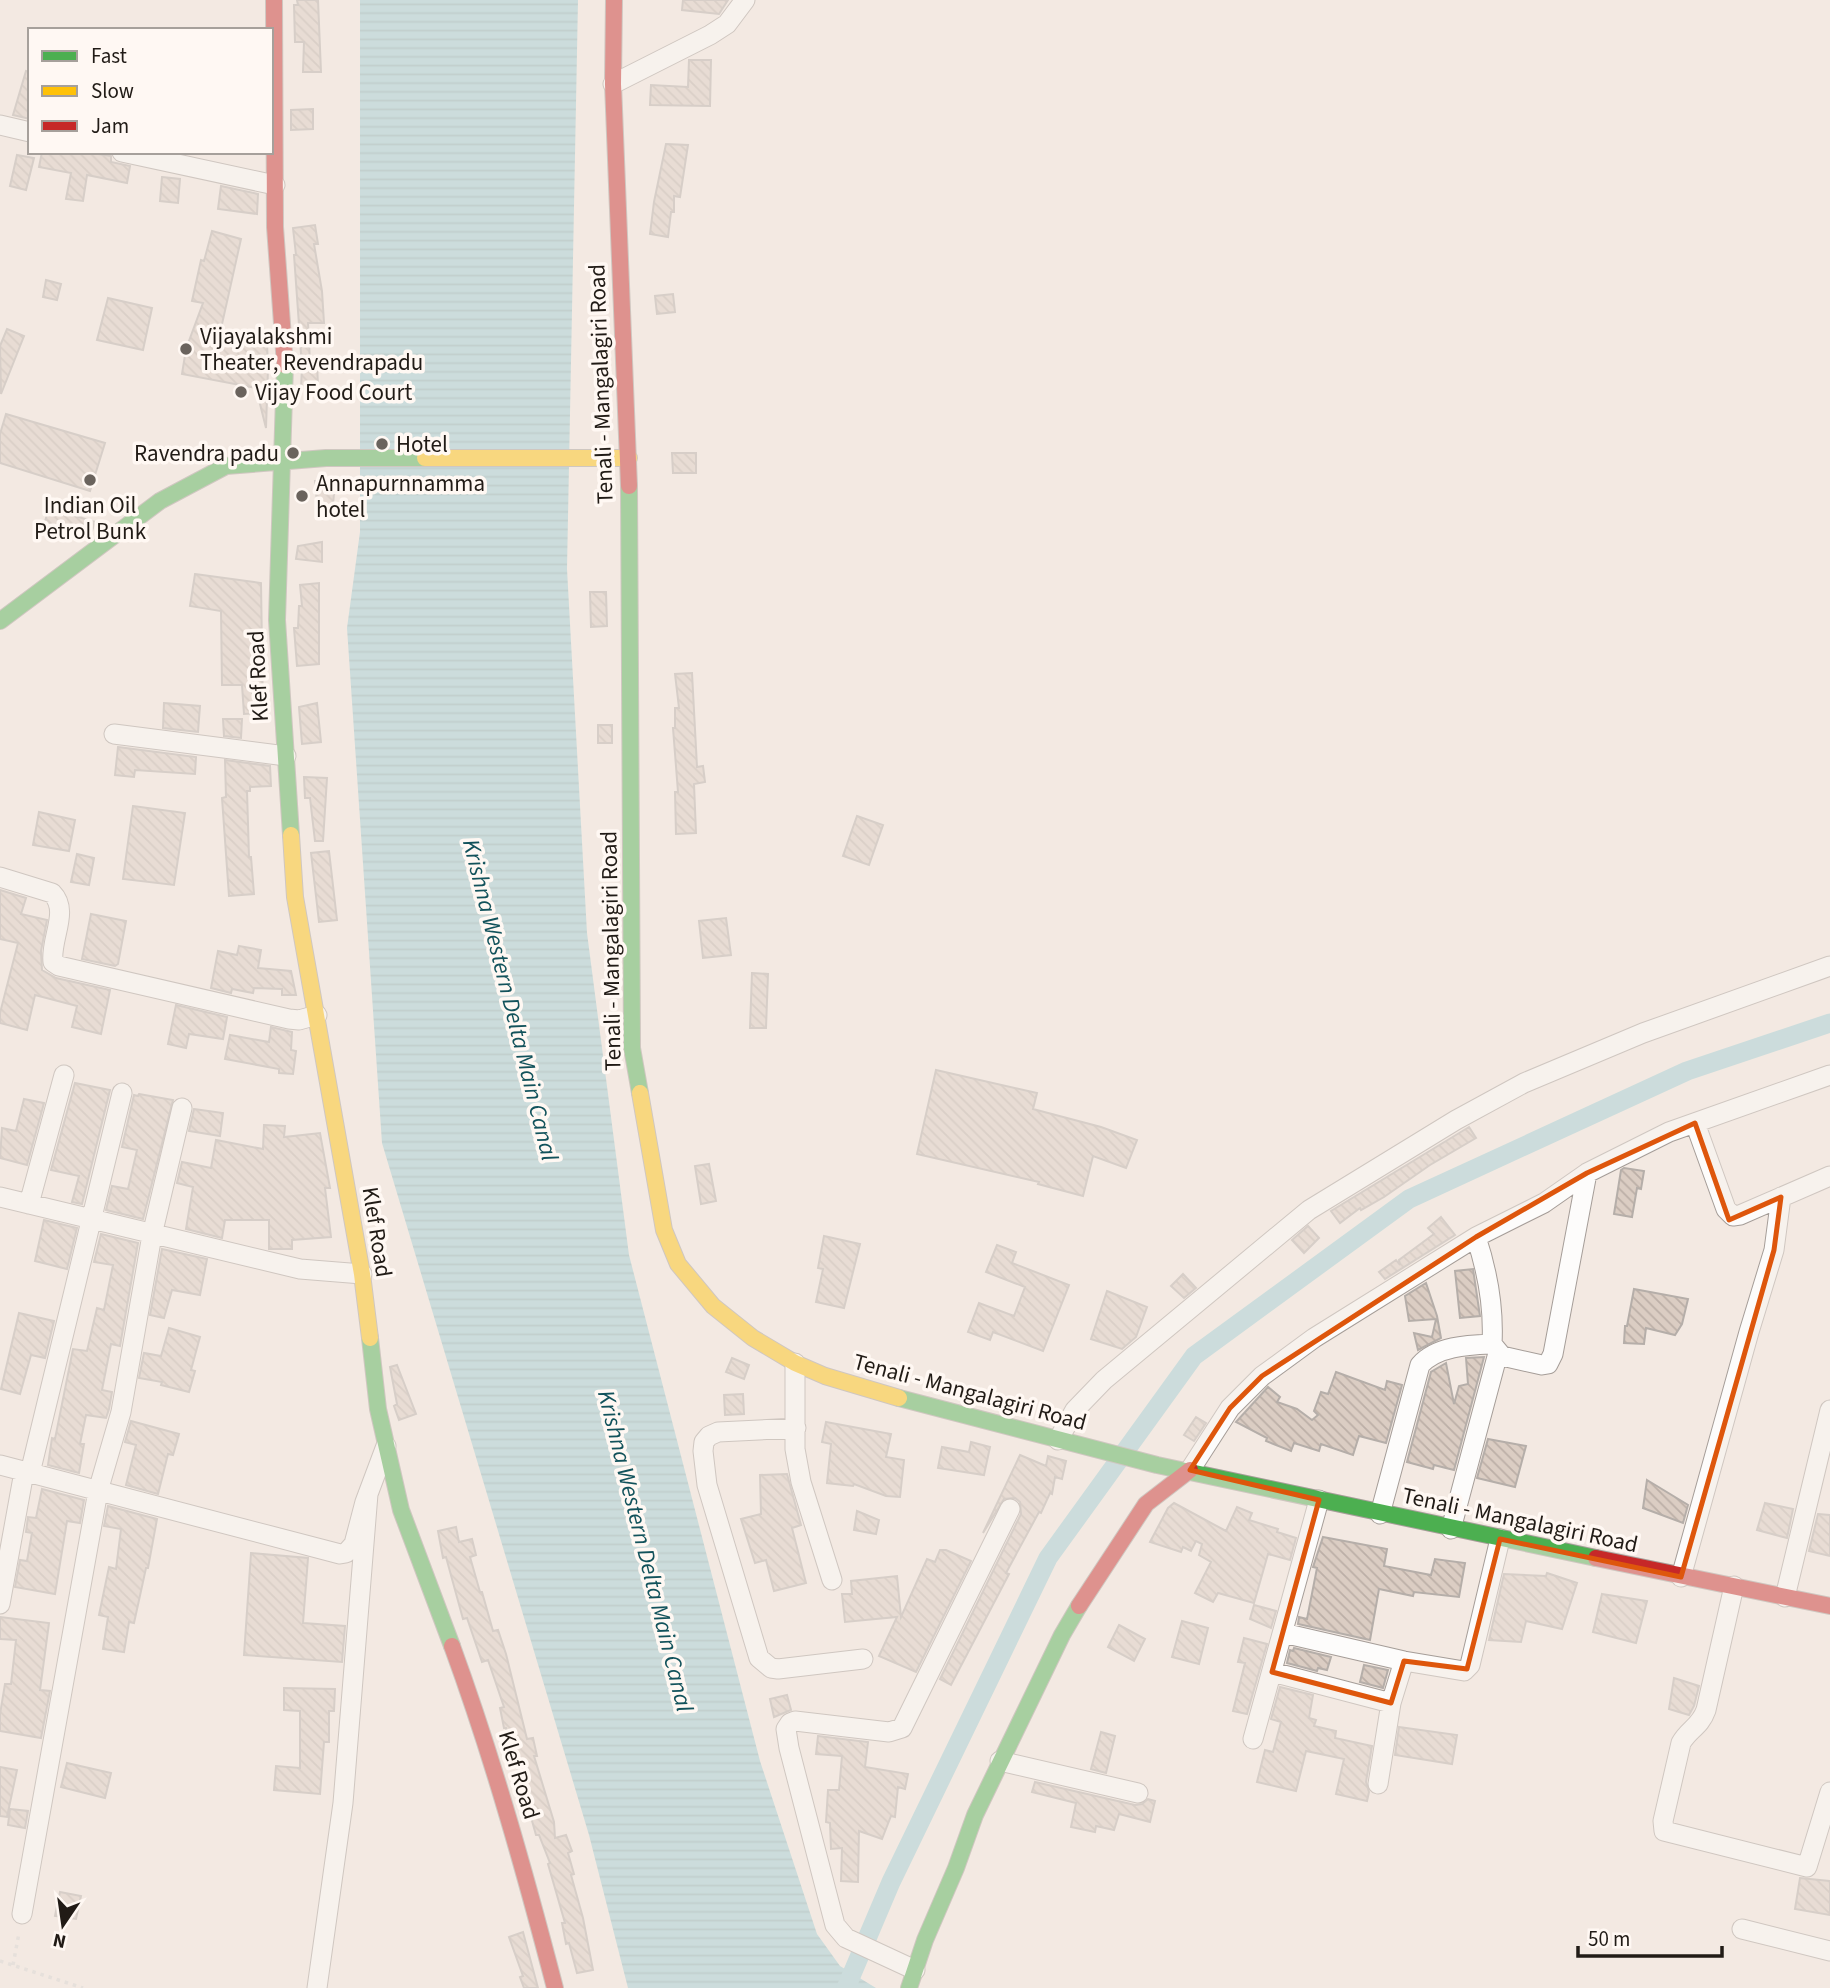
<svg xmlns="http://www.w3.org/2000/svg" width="1830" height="1988" viewBox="0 0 1830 1988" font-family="'Source Sans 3',sans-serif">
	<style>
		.water { fill: url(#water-rules) }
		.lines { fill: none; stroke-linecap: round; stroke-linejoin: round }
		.canal { stroke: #9dcdd4; stroke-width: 19 }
		.building { fill: url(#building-back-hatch); stroke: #b5aea9; stroke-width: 2 }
		.street-casing { stroke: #a59d98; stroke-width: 21 }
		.fast-casing { stroke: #a59d98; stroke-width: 18 }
		.slow-casing { stroke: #a59d98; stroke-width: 18 }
		.jam-casing { stroke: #a59d98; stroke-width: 18 }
		.path { stroke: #d7d4d2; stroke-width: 3.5; stroke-dasharray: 3.5 5; stroke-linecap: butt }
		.street { stroke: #fdfcfb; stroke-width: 19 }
		.fast { stroke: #4caf50; stroke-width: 16 }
		.slow { stroke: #ffc107; stroke-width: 16 }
		.jam { stroke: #c62828; stroke-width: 16 }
		.marked { fill: none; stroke: #de560c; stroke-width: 5; stroke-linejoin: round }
		.poi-dot { fill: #6a635d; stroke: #fff8f3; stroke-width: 2.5 }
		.labels { text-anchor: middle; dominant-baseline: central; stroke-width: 7; stroke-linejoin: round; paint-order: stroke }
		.poi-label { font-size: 23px; fill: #211b16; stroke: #fff8f3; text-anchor: start }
		.street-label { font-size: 23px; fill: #211b16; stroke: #fff8f3 }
		.water-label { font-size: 24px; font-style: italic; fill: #12525b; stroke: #fff8f3 }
	</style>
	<defs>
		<pattern id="water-rules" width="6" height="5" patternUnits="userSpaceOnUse" patternTransform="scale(1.75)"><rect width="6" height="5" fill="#9dcdd4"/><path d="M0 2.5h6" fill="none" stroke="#87afb5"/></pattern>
		<pattern id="building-back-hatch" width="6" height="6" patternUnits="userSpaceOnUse" patternTransform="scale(1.75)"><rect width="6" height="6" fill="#dbcdc3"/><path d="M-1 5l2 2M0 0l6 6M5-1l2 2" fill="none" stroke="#bcafa7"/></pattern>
	</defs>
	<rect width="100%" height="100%" fill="#f3e9e2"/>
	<!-- water -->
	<path class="water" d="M360,0H578L567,569L587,933L629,1255L760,1761L817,1934L840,1966L876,1988H628L589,1835L382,1143L347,628L360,532Z"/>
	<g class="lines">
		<!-- canal -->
		<path class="canal" d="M846,1988L891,1882L1048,1558L1194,1356L1409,1199L1687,1071L1830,1023"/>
	</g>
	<!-- building -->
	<path class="building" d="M297,0H318L321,72H303L304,42H295L294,5H298Z
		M683,0H728L719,14L682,10Z
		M689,60H711L710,106L650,105L651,85L688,87Z
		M26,71L30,72V119L13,115Z
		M313,109V129L291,130V110Z
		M666,144L688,145L680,197L674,196V212H671L668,237L650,234L654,202Z
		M42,152H85L111,156V162L130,166L127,183L87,175L83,201L66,199L71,173L39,167Z
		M17,155L34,158L26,190L10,186Z
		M162,177L180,179L178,203L160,201Z
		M221,186L258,194L257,214L218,209Z
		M315,225L318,244H314L322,291L324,323H308L310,362H317L318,387L301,388L302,367L294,255H296L293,228Z
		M212,231L241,239L220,333L250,344L267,343L268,368L266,428L256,388L182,374L186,349L203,303L192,301L201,260L204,261Z
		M46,280L61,284L57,300L43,297Z
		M673,294L675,312L657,314L655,296Z
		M108,298L152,308L143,350L97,340Z
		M7,329L24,336L1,394L0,346Z
		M6,414L105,443L90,491L0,463V434Z
		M672,453H696V473H673Z
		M315,481L335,483L332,515L318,513Z
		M49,508L95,522L92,531L81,540L43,528Z
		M322,542V562L296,559L298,546Z
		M195,574L261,583L263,713L244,714L242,685H222L221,611L190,606Z
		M319,583V664L297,666L294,628H298L299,606H302L300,585Z
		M590,592H606L607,626L591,627Z
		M692,673L697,767L703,766L705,782L694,784L696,833L676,834L675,792H678L673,728H675V708H679L675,674Z
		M164,703L200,706L198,732L163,728Z
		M317,703L321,742L302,744L299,707Z
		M223,719H242L241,738L224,736Z
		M598,725H612V743H598Z
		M118,747L196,757L195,774L135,770L134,777L115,775Z
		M225,760L270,766L271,786L250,787V791H247L249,857H251L254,894L229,896L222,798L226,797Z
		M304,777L327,778L323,841H315L310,798H305Z
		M133,806L185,813L174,885L123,879Z
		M39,812L75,820L69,851L33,845Z
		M857,816L883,825L869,865L843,856Z
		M329,851L337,920L319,922L311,853Z
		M77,854L94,858L89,885L71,882Z
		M0,890L26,898L21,914L47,920L41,951L42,970L56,978L110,990L101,1034L72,1027L77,1006L35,995L27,1030L0,1023V1013L18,943L0,939Z
		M91,914L126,921L118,964L115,966L82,959Z
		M726,918L731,955L703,958L699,921Z
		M239,946L261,950L258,968L291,971L296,995H282V989L254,988L253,993L232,989L231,993L211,988L218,951L237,955Z
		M752,973L768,974L766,1028H750Z
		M176,1005L227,1017L223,1039L189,1034L186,1048L168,1044Z
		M271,1027L292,1032L291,1050L296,1051L293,1074L279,1073V1069L225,1059L230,1035L269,1042Z
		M936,1070L1037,1093L1033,1109L1101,1127L1137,1140L1126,1168L1093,1156L1083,1196L1038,1184L1039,1182L917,1154Z
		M75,1083L110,1090L82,1204L72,1202L79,1176L51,1170Z
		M139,1094L173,1100L143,1219L106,1210L112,1186L128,1189L137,1150L122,1147L134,1095L138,1096Z
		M24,1099L44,1103L27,1165L0,1158L2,1128L16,1131Z
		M194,1109L223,1113L220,1136L189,1131Z
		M264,1125L285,1126L284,1137L320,1133L330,1188H325L331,1237L292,1240V1249H269V1220H225L222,1238L186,1229L193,1187L177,1183L182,1162L211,1168L216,1140L263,1149Z
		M1469,1127L1476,1138L1430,1165L1384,1197L1361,1210L1360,1208L1340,1223L1331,1211Z
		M709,1164L716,1201L701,1204L695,1166Z
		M1624,1168L1644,1171L1641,1189L1637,1188L1632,1217L1614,1214L1621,1170Z
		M1441,1217L1455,1235L1385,1279L1379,1272L1396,1260L1400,1265L1399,1260L1434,1234L1428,1228Z
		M44,1220L77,1228L67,1269L35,1261Z
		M1308,1226L1319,1238L1304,1253L1292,1240Z
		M101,1234L138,1243L120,1346L111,1344L102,1390L112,1392L109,1409L106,1418L86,1415L80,1444H84L79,1473L48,1465L52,1438L55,1439L73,1349L87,1351L97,1308L104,1310L113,1265L94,1262Z
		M824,1236L860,1244L844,1308L816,1302L823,1269L818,1268Z
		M997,1245L1016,1252L1012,1263L1069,1285L1043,1351L993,1332L990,1340L968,1332L979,1303L1014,1316L1025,1287L986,1272Z
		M162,1249L207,1259L200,1295L172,1290L164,1318L150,1315Z
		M1473,1269L1480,1316L1460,1318L1455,1271Z
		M1183,1274L1196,1288L1184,1298L1171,1286Z
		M1426,1283L1437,1316L1441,1338L1418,1350L1414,1333L1432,1337L1436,1319L1409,1321L1405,1296Z
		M1634,1289L1688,1299L1682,1324L1675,1335L1646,1328L1644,1344L1624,1343L1625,1326H1627Z
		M1107,1291L1147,1307L1136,1337L1122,1349L1091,1339Z
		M19,1313L54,1321L45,1358L31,1355L20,1394L1,1389Z
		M169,1328L200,1337L191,1370L195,1371L189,1392L161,1385L162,1382L139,1378L144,1353L161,1356Z
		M1484,1357L1454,1470L1434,1465L1433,1469L1407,1462L1431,1372L1446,1363L1454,1404L1459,1386L1468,1384L1466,1358Z
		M732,1358L749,1365L744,1379L726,1372Z
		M397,1365L416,1414L399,1420L394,1406L397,1404L390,1367Z
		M1336,1372L1385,1390L1387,1381L1402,1385L1386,1443L1359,1436L1353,1455L1321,1444L1319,1451L1294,1443L1291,1451L1266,1441L1267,1438L1236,1422L1268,1387L1280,1397L1277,1402L1297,1409L1312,1420L1318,1415L1314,1411L1321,1392L1328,1394Z
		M743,1394L744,1414L725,1415L724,1395Z
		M1196,1417L1206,1423L1194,1441L1184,1435Z
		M131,1421L179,1434L173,1455L168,1454L158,1494L126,1485L136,1445L125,1442Z
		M826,1422L891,1434L886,1457L904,1460L900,1497L886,1496L854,1484L853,1486L827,1483L831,1444L822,1442Z
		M1488,1439L1526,1446L1515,1487L1477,1478Z
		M971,1442L990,1447L984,1475L938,1468L942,1447L969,1452Z
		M1020,1455L1046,1466L1048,1456L1066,1461L1062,1479L1055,1477L1052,1494L1050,1493L1041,1513L1039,1512L1006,1573L1009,1574L951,1685L940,1679L1021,1514L1020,1502L1015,1498L1004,1499L983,1533Z
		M787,1474L801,1525L792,1528L806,1583L774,1591L766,1560L755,1563L741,1519L761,1514L760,1475Z
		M1647,1480L1688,1505L1683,1523L1643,1508Z
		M42,1489L84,1500L80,1523L67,1521L55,1594L15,1587L20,1560L27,1561L32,1533L26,1532L28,1517L36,1518Z
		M1174,1503L1226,1531L1237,1507L1252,1513L1249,1520L1278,1529L1277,1532L1296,1538L1290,1560L1268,1554L1254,1603L1218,1593L1213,1602L1195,1593L1211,1562L1199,1555L1202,1544L1196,1541L1191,1551L1183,1547L1181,1552L1150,1542L1168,1508Z
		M1765,1503L1793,1509L1787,1538L1757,1530Z
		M108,1506L157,1519L148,1568H146L134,1623L129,1622L124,1652L103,1649L108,1617L99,1615L109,1567L116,1569L121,1529L104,1526Z
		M857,1511L879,1520L876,1534L854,1530Z
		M1818,1514L1830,1515V1556L1809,1551Z
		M456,1527L459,1542L472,1539L476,1555L470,1557L480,1592H482L493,1631L498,1630L506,1654L527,1739L533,1738L537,1756H534L554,1822L555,1838L566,1835L572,1851L568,1853L574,1874L571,1875L583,1918L593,1970L577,1973L569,1943L566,1944L562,1923H565L548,1864L550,1863L539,1835H536L506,1728H504L500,1708L504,1707L488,1660L482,1662L467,1618L463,1619L446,1557L443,1558L438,1531Z
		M1323,1537L1387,1549L1384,1566L1431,1575L1435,1559L1465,1563L1459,1597L1414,1592L1413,1596L1379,1589L1370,1640L1298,1624L1299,1617L1307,1619L1317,1568L1313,1567Z
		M940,1550H946L971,1561L916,1672L879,1656L897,1617L845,1622L842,1594H852L851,1581L897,1576L901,1617L927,1559L935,1562Z
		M251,1553L308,1558L303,1623L345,1626L342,1662L244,1655Z
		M1547,1573L1577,1583L1562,1629L1526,1621L1521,1642L1489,1640L1504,1574L1546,1576Z
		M1602,1594L1647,1601L1636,1643L1593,1632Z
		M1254,1605L1276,1611L1271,1628L1250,1619Z
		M0,1617L49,1623L40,1690L50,1691L41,1738L0,1731V1714L5,1684H11L16,1640L0,1639Z
		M1182,1621L1208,1628L1199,1664L1172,1657Z
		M1119,1625L1145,1639L1134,1661L1108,1647Z
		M1244,1638L1267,1644L1247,1714L1233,1711L1245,1663L1238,1662Z
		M1294,1648L1331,1657L1327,1670L1318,1668L1317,1671L1287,1663L1290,1650L1293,1651Z
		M1364,1665L1388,1670L1383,1688L1360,1682Z
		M1674,1678L1699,1686L1694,1706L1689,1715L1669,1709Z
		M1280,1687L1313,1695L1309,1718L1316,1720L1314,1726L1336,1731L1335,1738L1372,1746L1366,1782L1369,1792L1367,1801L1336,1794L1344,1759L1306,1751L1296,1791L1257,1782L1265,1750L1273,1752L1281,1722L1271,1719Z
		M284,1688L335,1689L334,1711H329V1742H324L320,1794L274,1790L276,1766L300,1768V1711L284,1710Z
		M787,1695L791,1710L774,1717L770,1699Z
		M1399,1727L1457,1735L1452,1764L1395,1755Z
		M1101,1732L1115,1736L1106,1773L1091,1769Z
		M818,1736L868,1742L865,1767L908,1774L905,1789L898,1787L895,1817L891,1816L882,1839L859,1831L858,1882L841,1881L842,1848L831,1849L830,1823L826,1822L828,1790H839L842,1756L816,1754Z
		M67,1763L111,1773L105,1798L61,1787Z
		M0,1767L17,1770L7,1817L0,1816Z
		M1035,1782L1135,1805L1142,1804L1148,1799L1155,1801L1150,1822L1119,1814L1114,1830L1096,1826L1095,1832L1071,1827L1076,1803L1032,1792Z
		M10,1809L28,1811L25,1828L8,1825Z
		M1800,1878L1830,1881V1915L1795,1909Z
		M60,1892L81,1896L76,1919L55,1916Z
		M523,1932L538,1988H524L520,1977L523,1976L509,1937Z"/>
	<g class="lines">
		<!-- street casing -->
		<g class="street-casing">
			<path id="street" d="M613,84L710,35L727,24L745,0
				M0,125L30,132
				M122,152L275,185
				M114,734L286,756
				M0,877L52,893C70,911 50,939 53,962L59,966L289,1019L299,1020L317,1015
				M1695,1123L1726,1209L1733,1216L1740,1215L1830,1176
				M0,1197L300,1269L362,1274
				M29,1204L64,1075
				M1476,1237C1488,1273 1494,1307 1492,1344L1502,1356L1542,1365L1548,1364L1553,1354L1587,1173
				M795,1363V1449L801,1482L832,1580
				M796,1428L718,1432L709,1436L704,1442L703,1451L707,1485L759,1658L771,1668L778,1669L863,1659
				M1058,1440L1075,1410L1104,1380L1309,1210L1456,1120L1524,1083L1643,1033L1830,966
				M0,1465L340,1554L346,1553L354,1544L365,1502L386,1446
				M1190,1470L1230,1408L1262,1376L1314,1338L1476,1237L1544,1203L1587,1173L1669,1132L1830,1075
				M30,1473L122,1093
				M1380,1514L1420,1365C1437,1346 1468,1345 1492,1344
				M1451,1529L1498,1353
				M1681,1577L1749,1332L1774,1250L1781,1197
				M1734,1586L1706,1710C1700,1727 1689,1729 1681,1743L1663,1821L1664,1831L1807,1867L1830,1792
				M1785,1597L1830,1410
				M0,1604L24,1472
				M1283,1633L1404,1661L1464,1671L1470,1665L1500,1539
				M1272,1672L1391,1703
				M1253,1739L1319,1500
				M1000,1761L1138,1793
				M1378,1784L1391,1703L1404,1661
				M22,1914L98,1491L121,1412L152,1235L182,1108
				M1742,1929L1830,1951
				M915,1970L846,1938L835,1925L789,1748L786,1729L790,1723L795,1721L889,1732L902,1728L1010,1509
				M317,1988L343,1803L368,1494"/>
		</g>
		<!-- fast casing -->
		<g class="fast-casing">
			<path id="fast" d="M285,365L277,620L291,835
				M629,486L632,1048L640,1093
				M0,621L160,501L226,466L326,458H425
				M370,1338L378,1409L401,1510L452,1646
				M899,1398L1157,1465L1596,1558
				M909,1988L925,1940L956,1868L975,1815L1062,1635L1079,1606"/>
		</g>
		<!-- slow casing -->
		<g class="slow-casing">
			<path id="slow" d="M425,458H629
				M291,835L295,897L362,1274L370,1338
				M640,1093L664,1230L678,1264L713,1306L753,1338L795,1363L825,1376L899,1398"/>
		</g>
		<!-- jam casing -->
		<g class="jam-casing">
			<path id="jam" d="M274,0L275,227L285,365
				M614,0L613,84L629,486
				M1596,1558L1830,1606
				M1079,1606L1146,1504L1190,1470
				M452,1646C493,1758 525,1873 555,1988"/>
		</g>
		<!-- path -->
		<path class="path" d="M0,1961L83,1988
			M13,1965L19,1933"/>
		<!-- street -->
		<use href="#street" class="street"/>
		<!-- fast -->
		<use href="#fast" class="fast"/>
		<!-- slow -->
		<use href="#slow" class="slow"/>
		<!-- jam -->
		<use href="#jam" class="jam"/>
	</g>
	<!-- marked area -->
	<path d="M0 0H1830V1988H0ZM1695,1123L1729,1220L1781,1197L1774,1250L1681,1577L1500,1539L1467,1669L1404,1661L1391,1703L1272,1672L1319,1500L1190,1470L1230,1408L1262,1376L1476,1237L1587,1173Z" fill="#f3e9e2" fill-opacity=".55" fill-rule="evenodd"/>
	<path class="marked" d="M1695,1123L1729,1220L1781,1197L1774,1250L1681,1577L1500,1539L1467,1669L1404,1661L1391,1703L1272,1672L1319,1500L1190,1470L1230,1408L1262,1376L1476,1237L1587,1173Z"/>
	<!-- markers -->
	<g class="poi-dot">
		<circle cx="186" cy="349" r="7"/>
		<circle cx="241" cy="392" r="7"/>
		<circle cx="382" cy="444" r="7"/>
		<circle cx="293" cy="453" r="7"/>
		<circle cx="90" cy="480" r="7"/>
		<circle cx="302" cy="496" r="7"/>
	</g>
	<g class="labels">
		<!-- poi labels -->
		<g class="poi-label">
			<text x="200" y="336">Vijayalakshmi<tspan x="200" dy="26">Theater, Revendrapadu</tspan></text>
			<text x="255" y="392">Vijay Food Court</text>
			<text x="396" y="444">Hotel</text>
			<text x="279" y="453" text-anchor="end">Ravendra padu</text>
			<text x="316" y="483">Annapurnnamma<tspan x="316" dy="26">hotel</tspan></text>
			<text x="90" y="505" text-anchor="middle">Indian Oil<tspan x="90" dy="26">Petrol Bunk</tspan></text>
		</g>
		<!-- street labels -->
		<g class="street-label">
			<text transform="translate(601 384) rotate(-92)">Tenali - Mangalagiri Road</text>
			<text transform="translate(258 676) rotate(-93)">Klef Road</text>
			<text transform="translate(611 951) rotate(-91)">Tenali - Mangalagiri Road</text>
			<text transform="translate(377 1232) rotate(81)">Klef Road</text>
			<text transform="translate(970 1392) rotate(15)">Tenali - Mangalagiri Road</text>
			<text transform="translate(1520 1520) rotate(12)">Tenali - Mangalagiri Road</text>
			<text transform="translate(519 1775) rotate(73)">Klef Road</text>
		</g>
		<!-- water labels -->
		<g class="water-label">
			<text transform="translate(510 1000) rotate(76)">Krishna Western Delta Main Canal</text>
			<text transform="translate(645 1551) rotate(76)">Krishna Western Delta Main Canal</text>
		</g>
	</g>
	<!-- legend -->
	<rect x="28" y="28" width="245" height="126" fill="#fff8f3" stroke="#a6a09b" stroke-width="2"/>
	<rect x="42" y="51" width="35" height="10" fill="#4caf50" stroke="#a6a09b" stroke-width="2"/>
	<text x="91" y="63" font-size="21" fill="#211b16">Fast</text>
	<rect x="42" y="86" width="35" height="10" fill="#ffc107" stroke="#a6a09b" stroke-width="2"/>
	<text x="91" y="98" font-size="21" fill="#211b16">Slow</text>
	<rect x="42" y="121" width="35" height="10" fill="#c62828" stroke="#a6a09b" stroke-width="2"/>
	<text x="91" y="133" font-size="21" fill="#211b16">Jam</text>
	<!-- north arrow -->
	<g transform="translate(63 1925) rotate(193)" stroke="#fff8f3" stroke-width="5" paint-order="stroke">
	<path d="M0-5L12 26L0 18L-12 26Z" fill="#211b16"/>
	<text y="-10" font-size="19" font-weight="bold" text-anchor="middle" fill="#211b16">N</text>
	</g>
	<!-- scale -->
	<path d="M1578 1946v10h144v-10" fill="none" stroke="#211b16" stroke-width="3.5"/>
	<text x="1588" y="1946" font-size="21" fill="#211b16" stroke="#fff8f3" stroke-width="5" paint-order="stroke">50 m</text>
</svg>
